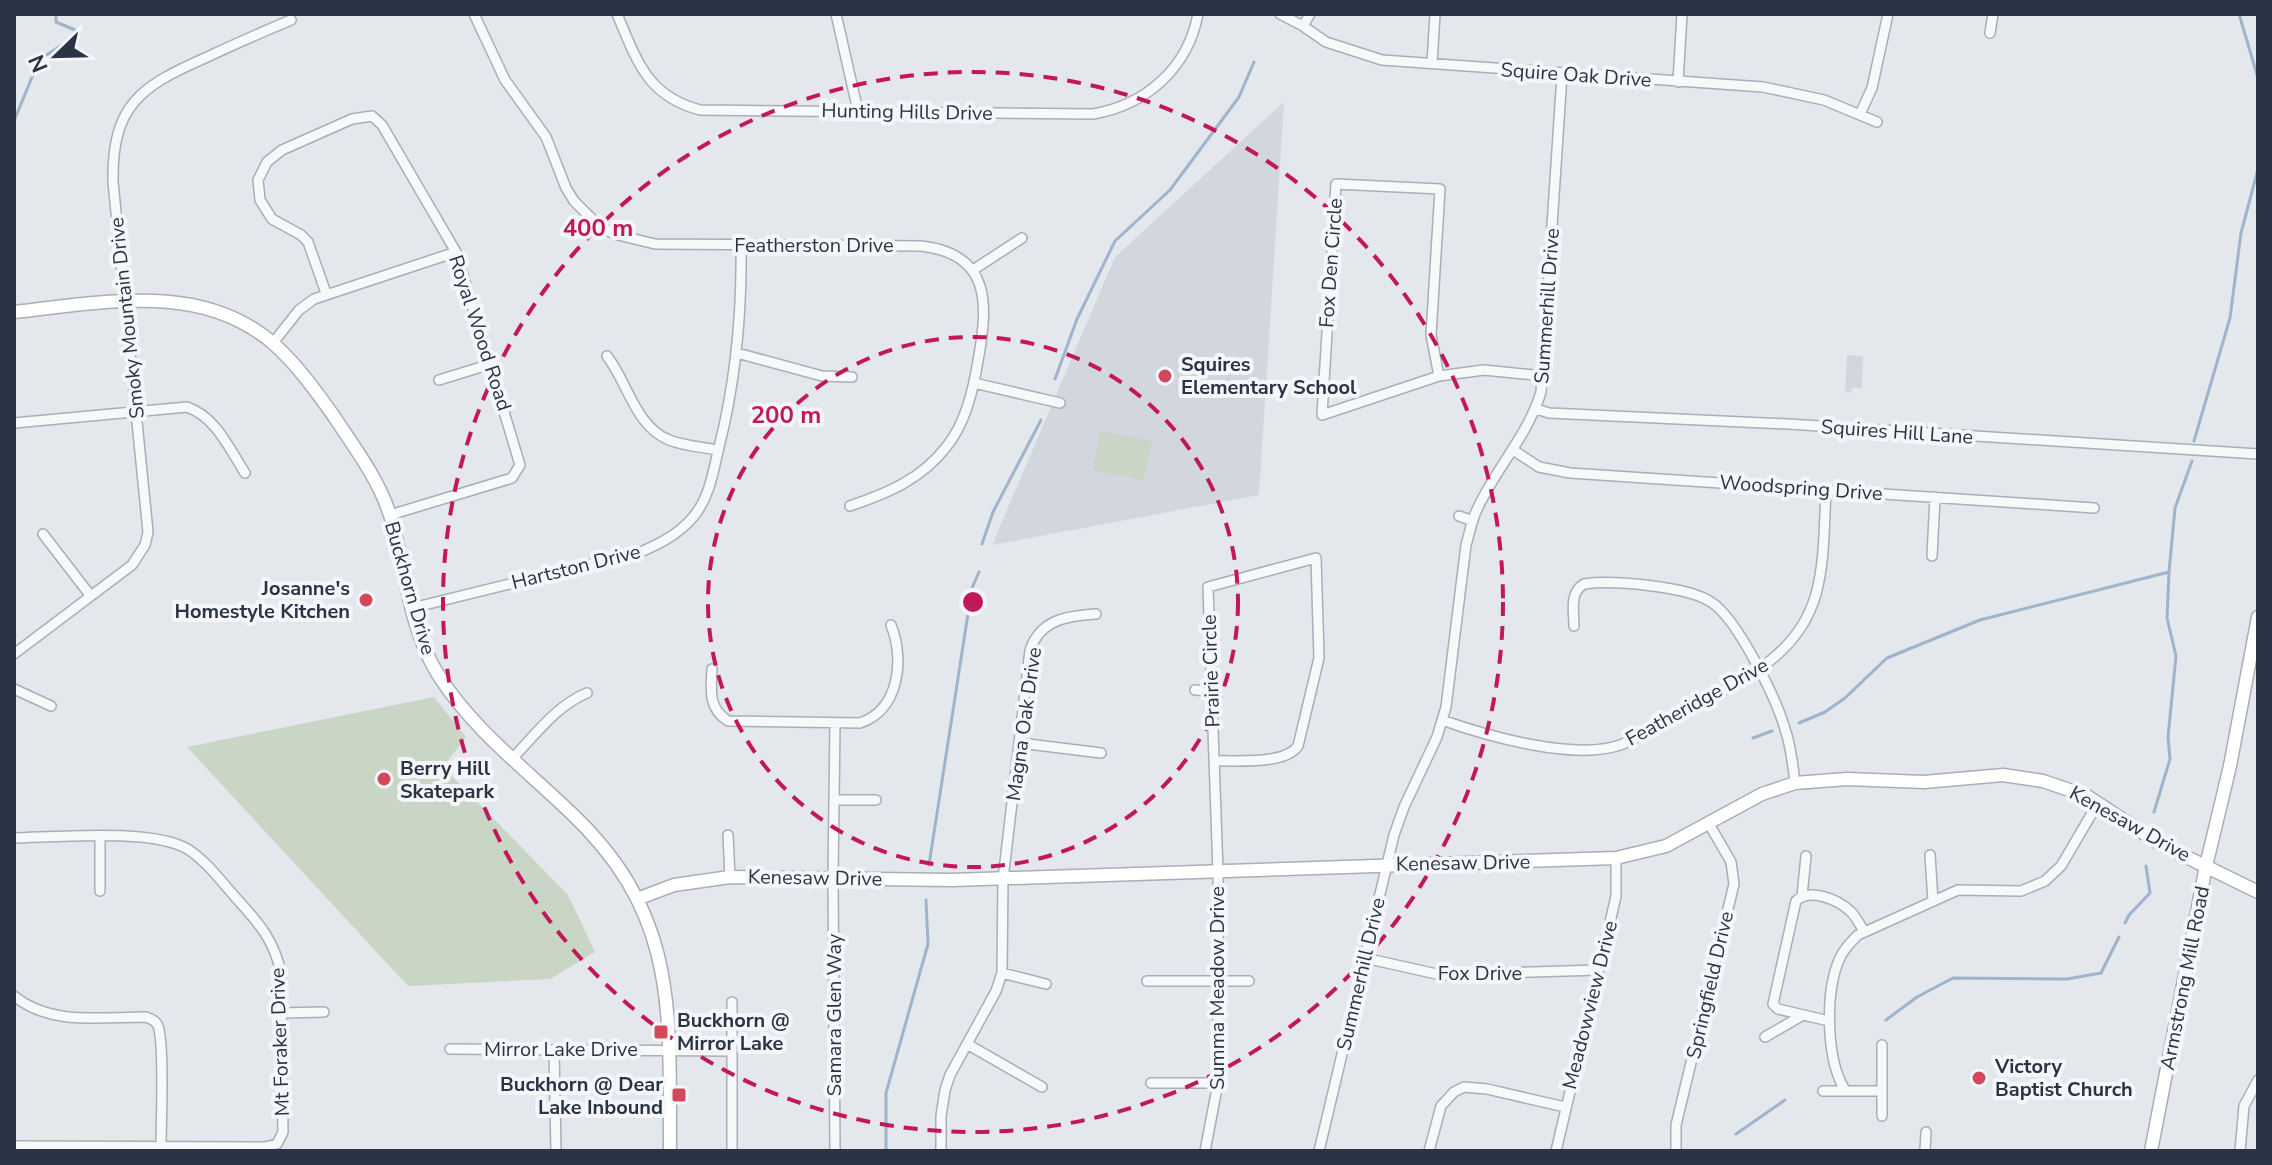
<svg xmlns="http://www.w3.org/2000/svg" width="2272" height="1165" viewBox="0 0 2272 1165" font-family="'Nunito Sans',sans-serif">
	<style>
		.built { fill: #d2d6de }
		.green { fill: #c9d6c5 }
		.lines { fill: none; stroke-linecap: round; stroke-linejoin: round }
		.stream { stroke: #9fb4cc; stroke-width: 3 }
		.street-casing { stroke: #a9aeb7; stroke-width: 12 }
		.secondary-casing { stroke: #a9aeb7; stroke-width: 15 }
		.street { stroke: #f7f8fa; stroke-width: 9 }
		.secondary { stroke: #fff; stroke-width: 12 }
		.ring { fill: none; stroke: #c2185b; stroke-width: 4; stroke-dasharray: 14 10 }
		.poi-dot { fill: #d1495b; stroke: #f4f6f9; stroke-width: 3 }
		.labels { text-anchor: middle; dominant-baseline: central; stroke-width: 8; stroke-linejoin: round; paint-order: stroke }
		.street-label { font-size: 20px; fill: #2b3445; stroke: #f4f6f9 }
		.poi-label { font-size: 20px; font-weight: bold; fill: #2b3445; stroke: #f4f6f9; text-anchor: start }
		.centre { fill: #c2185b; stroke: #f4f6f9; stroke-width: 4 }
		.ring-label { font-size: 24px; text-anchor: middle; font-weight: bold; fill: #c2185b; stroke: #f4f6f9; stroke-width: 8; stroke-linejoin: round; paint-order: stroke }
	</style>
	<rect width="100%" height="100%" fill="#e4e7ec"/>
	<!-- built -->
	<path class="built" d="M1284,102L1259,495L992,545L1115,257Z
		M1847,355L1863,356L1862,388H1852L1851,393L1845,392Z"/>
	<!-- green -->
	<path class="green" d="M1100,431L1152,441L1144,480L1093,470Z
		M434,697L466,737L443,767L568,895L595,952L550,979L408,986L187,747Z"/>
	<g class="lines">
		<!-- stream -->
		<path class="stream" d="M2239,14L2258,78
			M14,121L39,60L77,35L75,30L56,22V14
			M1055,379L1077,319L1115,241L1170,190L1239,97L1254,62
			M2194,441L2230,318L2241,233L2258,169
			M982,544L993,512L1041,420
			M1799,723L1825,712L1845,698L1887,658L1980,620L2169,572L2175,508L2192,461
			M1753,738L1772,731
			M2154,812L2170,759L2168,737L2176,656L2167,618L2169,572
			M929,865L972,588L979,572
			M2125,923L2129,915L2150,893L2146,866
			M1886,1020L1917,997L1953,978L2067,979L2101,973L2119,937
			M1736,1134L1785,1100
			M886,1151V1093L928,944L926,900"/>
		<!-- street casing -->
		<g class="street-casing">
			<path id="street" d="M474,14L505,80L546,137L566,188L574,201L598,225L614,234L655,244L921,246C992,254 988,305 978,361C973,390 966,422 947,446C922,479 888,493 850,506
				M617,14C637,61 647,96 700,110L1093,114C1146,105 1188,68 1198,14
				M836,14L858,111
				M1280,14L1303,26L1326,42L1382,60L1763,87L1824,100L1877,122
				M1303,26L1310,14
				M1990,33L1993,14
				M1432,63L1435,14
				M1678,82L1682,14
				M1860,114L1872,88L1888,14
				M1336,184L1440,189L1431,335L1439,376L1322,415Z
				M973,270L1022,238
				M326,293L308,242L301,235L272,219L260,200L258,180L267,162L282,150L352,119L372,116L382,125L456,252L520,465L512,478L390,515
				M273,343L299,310L314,299L456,252
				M737,353L822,376L852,377
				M607,356C628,383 635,426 669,440C684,446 702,447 718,450
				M1439,376L1484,370L1544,376
				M439,380L491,364
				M974,383L1060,403
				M1536,409L1549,413L1788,424L2258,454
				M14,423L187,407C216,417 229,448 245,473
				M1513,450L1539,467L1570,473L2094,508
				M1459,516L1473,521
				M43,534L90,595
				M1932,556L1935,497
				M412,608L643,551C663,542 680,533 694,516C710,496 713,472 719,447C736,380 742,314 741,245
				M1574,626C1574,611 1569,593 1584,584C1612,580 1687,586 1711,602C1737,618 1776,698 1785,729C1791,746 1793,765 1795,783
				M14,654L132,565L145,545L148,532L113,182C112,106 139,87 205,58C233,45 262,32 291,20
				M712,669C711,691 708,708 728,721L860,723C899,710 905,660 891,625
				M14,689L51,706
				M1195,690L1212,691
				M1442,720C1487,736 1577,762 1623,744C1650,730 1677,715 1704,701C1752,675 1800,651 1816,594C1825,561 1824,525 1826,490
				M1020,743L1101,753
				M513,758C535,735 557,705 587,693
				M835,800H876
				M728,835L730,877
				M100,837V891
				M14,838C57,837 155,828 189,850C207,862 221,881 236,898C258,922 276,942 281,975L283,1132L277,1144L265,1147L14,1146
				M1930,855L1933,901
				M1802,896L1806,856
				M1365,958L1441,975L1598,970
				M1002,973L1046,984
				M1147,981H1249
				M14,996C51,1026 101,1017 146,1017C150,1019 154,1019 157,1024C165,1036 161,1125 161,1146
				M732,1002V1151
				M281,1013L324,1012
				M1829,1021L1778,1009L1773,1004L1796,901C1810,888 1837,899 1850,911C1856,916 1860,926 1865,932
				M1765,1037L1803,1015
				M967,1044L1042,1087
				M1882,1045V1116
				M450,1049L731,1051
				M554,1050L556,1151
				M1151,1083H1218
				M1845,1090C1826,1060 1825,993 1839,960C1843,950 1850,943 1858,935L1958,890L2021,891L2045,881L2061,866L2098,803
				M1823,1091H1882
				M835,1151L833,878L835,724
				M941,1151V1116L945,1090L950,1075L996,991L1002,973L1003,879L1030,650C1041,619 1067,616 1096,614
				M1205,1151L1218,1083V872L1208,587L1316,558L1319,658L1298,746C1285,765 1237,760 1215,761
				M1319,1151L1394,835L1404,807L1437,737L1446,707L1466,545C1469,535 1471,524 1475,514C1493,471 1527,438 1541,392L1562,75
				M1429,1151L1441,1106L1454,1092L1464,1087L1487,1089L1565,1107
				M1556,1151L1611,918L1616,896V858
				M1676,1151V1125L1734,884L1731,862L1709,824
				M1925,1151L1926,1132
				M2240,1151L2244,1106L2258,1080"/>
		</g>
		<!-- secondary casing -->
		<g class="secondary-casing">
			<path id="secondary" d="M14,312C102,303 202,280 275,345C298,366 315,390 333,415C354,447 378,478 390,515C406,568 408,628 439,676C472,728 525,769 569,811C680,915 669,1012 670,1151
				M637,899L674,885L730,877L952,880L1616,858L1666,846L1762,794L1795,783L1847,779L1924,782L2003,775L2043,781L2087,796L2160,844L2258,892
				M2151,1151L2206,866L2230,766L2258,617"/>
		</g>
		<!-- street -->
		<use href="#street" class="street"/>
		<!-- secondary -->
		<use href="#secondary" class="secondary"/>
	</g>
	<!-- distance rings -->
	<g class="ring">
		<circle cx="973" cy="602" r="265"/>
		<circle cx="973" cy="602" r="530"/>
	</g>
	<!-- markers -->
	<g class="poi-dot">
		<circle cx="1165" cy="376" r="8"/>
		<circle cx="366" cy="600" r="8"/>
		<circle cx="384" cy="779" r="8"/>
		<rect x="653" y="1024" width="16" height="16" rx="4"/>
		<circle cx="1979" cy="1078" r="8"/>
		<rect x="671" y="1087" width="16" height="16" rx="4"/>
	</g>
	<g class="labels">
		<!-- street labels -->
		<g class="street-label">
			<text transform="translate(1576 75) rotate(4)">Squire Oak Drive</text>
			<text transform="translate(907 112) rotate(1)">Hunting Hills Drive</text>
			<text x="814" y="245">Featherston Drive</text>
			<text transform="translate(1331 263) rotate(-86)">Fox Den Circle</text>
			<text transform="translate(1547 306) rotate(-86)">Summerhill Drive</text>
			<text transform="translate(127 318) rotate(-96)">Smoky Mountain Drive</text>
			<text transform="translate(480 333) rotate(72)">Royal Wood Road</text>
			<text transform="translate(1897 432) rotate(4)">Squires Hill Lane</text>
			<text transform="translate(1801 488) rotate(4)">Woodspring Drive</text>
			<text transform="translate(576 567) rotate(-14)">Hartston Drive</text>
			<text transform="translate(410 588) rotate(74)">Buckhorn Drive</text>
			<text transform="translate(1211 671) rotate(-92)">Prairie Circle</text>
			<text transform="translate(1697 702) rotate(-29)">Featheridge Drive</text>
			<text transform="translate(1024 724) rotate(-82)">Magna Oak Drive</text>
			<text transform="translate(2130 824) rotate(29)">Kenesaw Drive</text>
			<text transform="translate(1463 863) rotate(-1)">Kenesaw Drive</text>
			<text transform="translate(815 878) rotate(1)">Kenesaw Drive</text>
			<text x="1480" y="973">Fox Drive</text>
			<text transform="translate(1361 974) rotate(-77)">Summerhill Drive</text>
			<text transform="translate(2185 978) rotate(-79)">Armstrong Mill Road</text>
			<text transform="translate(1710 985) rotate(-77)">Springfield Drive</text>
			<text transform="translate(1217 988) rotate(-90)">Summa Meadow Drive</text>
			<text transform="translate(1590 1005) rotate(-76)">Meadowview Drive</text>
			<text transform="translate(834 1015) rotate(-90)">Samara Glen Way</text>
			<text transform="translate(280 1042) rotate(-92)">Mt Foraker Drive</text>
			<text x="561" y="1049">Mirror Lake Drive</text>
		</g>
		<!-- poi labels -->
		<g class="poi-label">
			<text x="1181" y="364">Squires<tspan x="1181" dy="23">Elementary School</tspan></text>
			<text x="350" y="588" text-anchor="end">Josanne's<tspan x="350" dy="23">Homestyle Kitchen</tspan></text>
			<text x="400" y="768">Berry Hill<tspan x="400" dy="23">Skatepark</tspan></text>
			<text x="677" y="1020">Buckhorn @<tspan x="677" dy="23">Mirror Lake</tspan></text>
			<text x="1995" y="1066">Victory<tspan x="1995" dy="23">Baptist Church</tspan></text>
			<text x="663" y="1084" text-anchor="end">Buckhorn @ Dear<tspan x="663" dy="23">Lake Inbound</tspan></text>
		</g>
	</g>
	<circle cx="973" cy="602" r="12" class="centre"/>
	<g class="ring-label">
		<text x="598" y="236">400 m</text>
		<text x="786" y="423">200 m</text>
	</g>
	<!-- border -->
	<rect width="2272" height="1165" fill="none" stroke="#2b3445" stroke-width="32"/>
	<!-- north arrow -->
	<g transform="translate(56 56) rotate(247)" stroke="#f4f6f9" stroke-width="6" paint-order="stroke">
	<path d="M0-6L14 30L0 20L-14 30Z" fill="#2b3445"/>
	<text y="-12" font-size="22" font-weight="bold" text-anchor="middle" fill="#2b3445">N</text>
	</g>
</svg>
